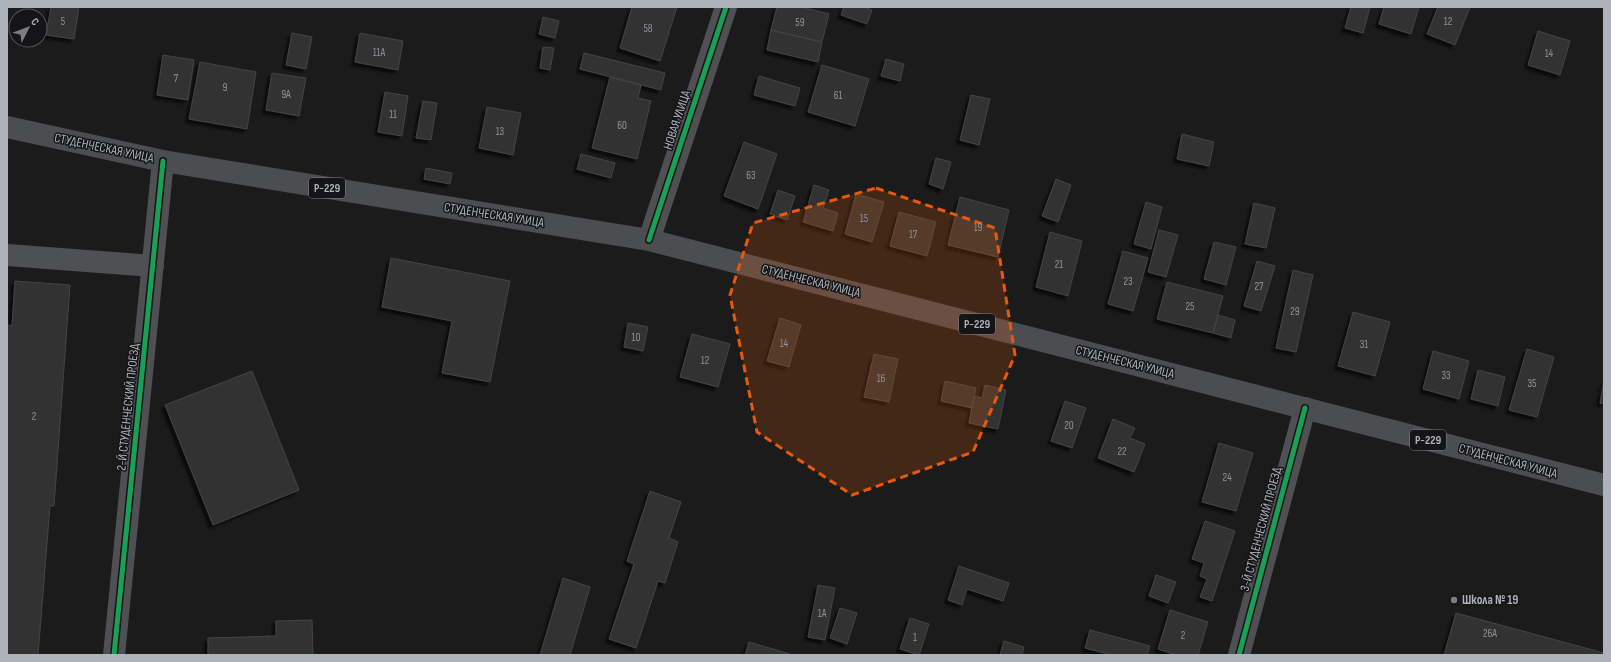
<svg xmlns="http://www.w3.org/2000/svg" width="1611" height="662" viewBox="0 0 1611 662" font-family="'Sofia Sans Condensed',sans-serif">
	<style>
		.building { fill: #333; stroke: #434447; filter: url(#shadow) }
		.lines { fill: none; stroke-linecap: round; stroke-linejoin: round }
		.minor { stroke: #4f5054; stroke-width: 22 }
		.major { stroke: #4c4d50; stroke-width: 22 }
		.cycleway-casing { stroke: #151517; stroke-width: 8 }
		.cycleway { stroke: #1a9f57; stroke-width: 5 }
		.marked { fill: #e8590c; fill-opacity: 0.2; stroke: #e8590c; stroke-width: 3; stroke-dasharray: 8 5; stroke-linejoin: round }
		.poi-dot { fill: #7a7d83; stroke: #151517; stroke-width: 1.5 }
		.labels { text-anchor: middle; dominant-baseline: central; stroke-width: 3; stroke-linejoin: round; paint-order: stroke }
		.number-label { font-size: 11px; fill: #8e9299 }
		.shield { fill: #151517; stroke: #7f838a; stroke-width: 1 }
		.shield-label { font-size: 12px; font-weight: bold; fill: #adb2bb }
		.street-label { font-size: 13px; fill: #adb2bb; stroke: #151517 }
		.poi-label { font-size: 13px; font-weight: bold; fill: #adb2bb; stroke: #151517; text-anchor: start }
	</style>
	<defs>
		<filter id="shadow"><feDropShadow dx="-3.5" dy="3.5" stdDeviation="1" flood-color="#0009"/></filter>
	</defs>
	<rect width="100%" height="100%" fill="#1b1b1b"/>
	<!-- building -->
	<path class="building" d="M51,7H79L74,39L46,35Z
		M632,7H677L660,61L620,48Z
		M777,7H802L829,14L822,42L771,30Z
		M844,7H863L872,10L867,24L841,15Z
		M1351,7H1370L1363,33L1345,28Z
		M1384,7H1419L1411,34L1379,24Z
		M1438,7H1470L1455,45L1427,34Z
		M543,17L559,21L555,38L539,34Z
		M771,30L822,42L818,62L767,50Z
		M1538,31L1570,41L1560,75L1528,65Z
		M292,33L312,37L306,69L286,65Z
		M360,33L403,41L398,70L355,62Z
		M543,47L554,48L550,70L540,68Z
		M584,53L665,73L661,90L580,69Z
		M163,55L194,60L188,100L157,95Z
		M886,59L904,64L900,81L881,76Z
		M200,62L256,72L247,129L189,119Z
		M822,65L869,79L855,126L808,112Z
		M272,73L306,78L299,116L266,110Z
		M759,76L800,88L795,106L754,95Z
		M610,77L641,85L638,98L651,101L637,159L592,148Z
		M385,92L408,96L402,136L378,132Z
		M971,95L990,99L979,145L960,140Z
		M423,101L437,103L431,140L416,138Z
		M487,107L521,113L513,155L479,148Z
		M1182,134L1214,142L1209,166L1177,159Z
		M744,142L777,154L758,209L724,196Z
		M581,154L615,163L611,178L577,169Z
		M936,158L951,162L943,189L929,184Z
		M426,168L452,173L450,184L424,179Z
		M1056,179L1071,185L1058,222L1042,216Z
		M814,185L829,190L823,208L838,213L833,231L803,222Z
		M778,190L795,196L787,220L770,214Z
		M856,194L884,202L872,242L845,234Z
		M960,197L1009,210L998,257L948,245Z
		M1146,202L1162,207L1151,249L1134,244Z
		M1254,203L1275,208L1266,248L1245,244Z
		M899,212L936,222L927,256L890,246Z
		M1159,230L1178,235L1166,277L1148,272Z
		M1050,232L1082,241L1068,296L1036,287Z
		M1214,242L1236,247L1226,285L1204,279Z
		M1123,251L1148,258L1133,311L1108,304Z
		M391,258L510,281L490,382L442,373L452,321L382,307Z
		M1257,261L1275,266L1261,311L1244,306Z
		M1293,270L1313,275L1296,352L1276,348Z
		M15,281L70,285L54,506H50L38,655H7V325L12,326Z
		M1167,282L1223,296L1213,333L1157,319Z
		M1353,312L1390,322L1375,376L1338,366Z
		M1218,315L1235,320L1231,338L1213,333Z
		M780,318L801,325L789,367L767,361Z
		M628,323L648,327L643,351L624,347Z
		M692,334L730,344L718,387L680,377Z
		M1527,349L1554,357L1537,417L1509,410Z
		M1433,351L1469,361L1459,399L1423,389Z
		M874,354L898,359L889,402L864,397Z
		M1478,370L1505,377L1498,406L1471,399Z
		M252,371L299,490L213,525L165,405Z
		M945,381L976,388L972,408L941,401Z
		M1604,381V404L1600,403Z
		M985,385L1006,390L998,429L969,423L974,396L982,398Z
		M1065,401L1086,408L1072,448L1051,441Z
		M1113,419L1135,428L1130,438L1145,444L1134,472L1098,458Z
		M1219,443L1253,453L1236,511L1202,502Z
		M650,491L681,502L669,538L678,542L665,583L658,581L636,648L609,639L634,564L627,561Z
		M1205,521L1235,531L1212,601L1200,597L1207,579L1200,576L1204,563L1192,559Z
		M959,566L1009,583L1003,601L967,589L962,605L948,600Z
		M1156,575L1176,582L1168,603L1149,596Z
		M563,578L590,587L570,655H540Z
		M818,585L835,588L825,640L808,637Z
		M840,608L857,613L847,644L830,638Z
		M1170,610L1208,622L1198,655H1176L1158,649Z
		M1456,613L1604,653V655H1444Z
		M910,618L929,624L919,655L900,649Z
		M312,620L313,655H208V638L276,636V621Z
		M1090,630L1150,646L1147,655H1112L1085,648Z
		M1004,641L1024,647L1022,655H1000Z
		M749,642L793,655H745Z"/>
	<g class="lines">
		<!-- minor -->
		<path class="minor" d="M649,240L726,7
			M7,255L153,266
			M114,655L163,161
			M1239,655L1305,408"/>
		<!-- major -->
		<path class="major" d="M7,127L163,161L649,240L1604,485"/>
		<!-- cycleway casing -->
		<g class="cycleway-casing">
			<path id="cycleway" d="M649,240L726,7
				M114,655L163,161
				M1239,655L1305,408"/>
		</g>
		<!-- cycleway -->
		<use href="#cycleway" class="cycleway"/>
	</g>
	<!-- marked area -->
	<path class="marked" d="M876,188L995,228L1015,355L973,452L852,495L757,432L730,295L753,223Z"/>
	<!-- markers -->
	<circle class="poi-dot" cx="1454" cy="600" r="4"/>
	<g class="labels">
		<!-- number labels -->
		<g class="number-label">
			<text x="63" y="21">5</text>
			<text x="1448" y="21">12</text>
			<text x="800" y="22">59</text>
			<text x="648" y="28">58</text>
			<text x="379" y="52">11А</text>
			<text x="1549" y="53">14</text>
			<text x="176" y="78">7</text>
			<text x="225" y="87">9</text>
			<text x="286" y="94">9А</text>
			<text x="838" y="95">61</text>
			<text x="393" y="114">11</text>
			<text x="622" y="125">60</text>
			<text x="500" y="131">13</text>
			<text x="751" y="175">63</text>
			<text x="864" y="218">15</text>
			<text x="978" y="227">19</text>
			<text x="913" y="234">17</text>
			<text x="1059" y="264">21</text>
			<text x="1128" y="281">23</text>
			<text x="1259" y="286">27</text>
			<text x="1190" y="306">25</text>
			<text x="1295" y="311">29</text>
			<text x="636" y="337">10</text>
			<text x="784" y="343">14</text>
			<text x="1364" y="344">31</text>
			<text x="705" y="360">12</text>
			<text x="1446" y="375">33</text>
			<text x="881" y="378">16</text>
			<text x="1532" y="383">35</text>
			<text x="34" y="416">2</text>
			<text x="1069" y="425">20</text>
			<text x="1122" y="451">22</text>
			<text x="1227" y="477">24</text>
			<text x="822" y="613">1А</text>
			<text x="1490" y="633">26А</text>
			<text x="1183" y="635">2</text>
			<text x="915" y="637">1</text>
		</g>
		<!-- shield labels -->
		<g class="shield">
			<rect x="309" y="178" width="36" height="20" rx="3"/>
			<rect x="959" y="314" width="36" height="20" rx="3"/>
			<rect x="1410" y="430" width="36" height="20" rx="3"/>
		</g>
		<g class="shield-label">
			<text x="327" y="188">Р-229</text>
			<text x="977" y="324">Р-229</text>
			<text x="1428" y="440">Р-229</text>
		</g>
		<!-- street labels -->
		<g class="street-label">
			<text transform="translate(677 120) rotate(-72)">НОВАЯ УЛИЦА</text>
			<text transform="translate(104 148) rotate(12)">СТУДЕНЧЕСКАЯ УЛИЦА</text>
			<text transform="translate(494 215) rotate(9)">СТУДЕНЧЕСКАЯ УЛИЦА</text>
			<text transform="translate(811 281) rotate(14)">СТУДЕНЧЕСКАЯ УЛИЦА</text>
			<text transform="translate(1125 362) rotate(14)">СТУДЕНЧЕСКАЯ УЛИЦА</text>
			<text transform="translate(128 407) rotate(-84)">2-Й СТУДЕНЧЕСКИЙ ПРОЕЗД</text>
			<text transform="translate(1508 461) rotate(15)">СТУДЕНЧЕСКАЯ УЛИЦА</text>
			<text transform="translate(1261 529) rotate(-75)">3-Й СТУДЕНЧЕСКИЙ ПРОЕЗД</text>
		</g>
		<!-- poi labels -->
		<g class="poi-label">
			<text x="1462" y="600">Школа № 19</text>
		</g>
	</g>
	<!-- border -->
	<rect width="1611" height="662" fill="none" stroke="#adb2bb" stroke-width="16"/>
	<!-- north arrow -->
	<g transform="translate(28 28) rotate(48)"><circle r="19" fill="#151517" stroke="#525459"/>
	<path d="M0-3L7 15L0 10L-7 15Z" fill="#7a7d83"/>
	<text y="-6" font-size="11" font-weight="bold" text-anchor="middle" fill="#adb2bb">С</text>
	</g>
</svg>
